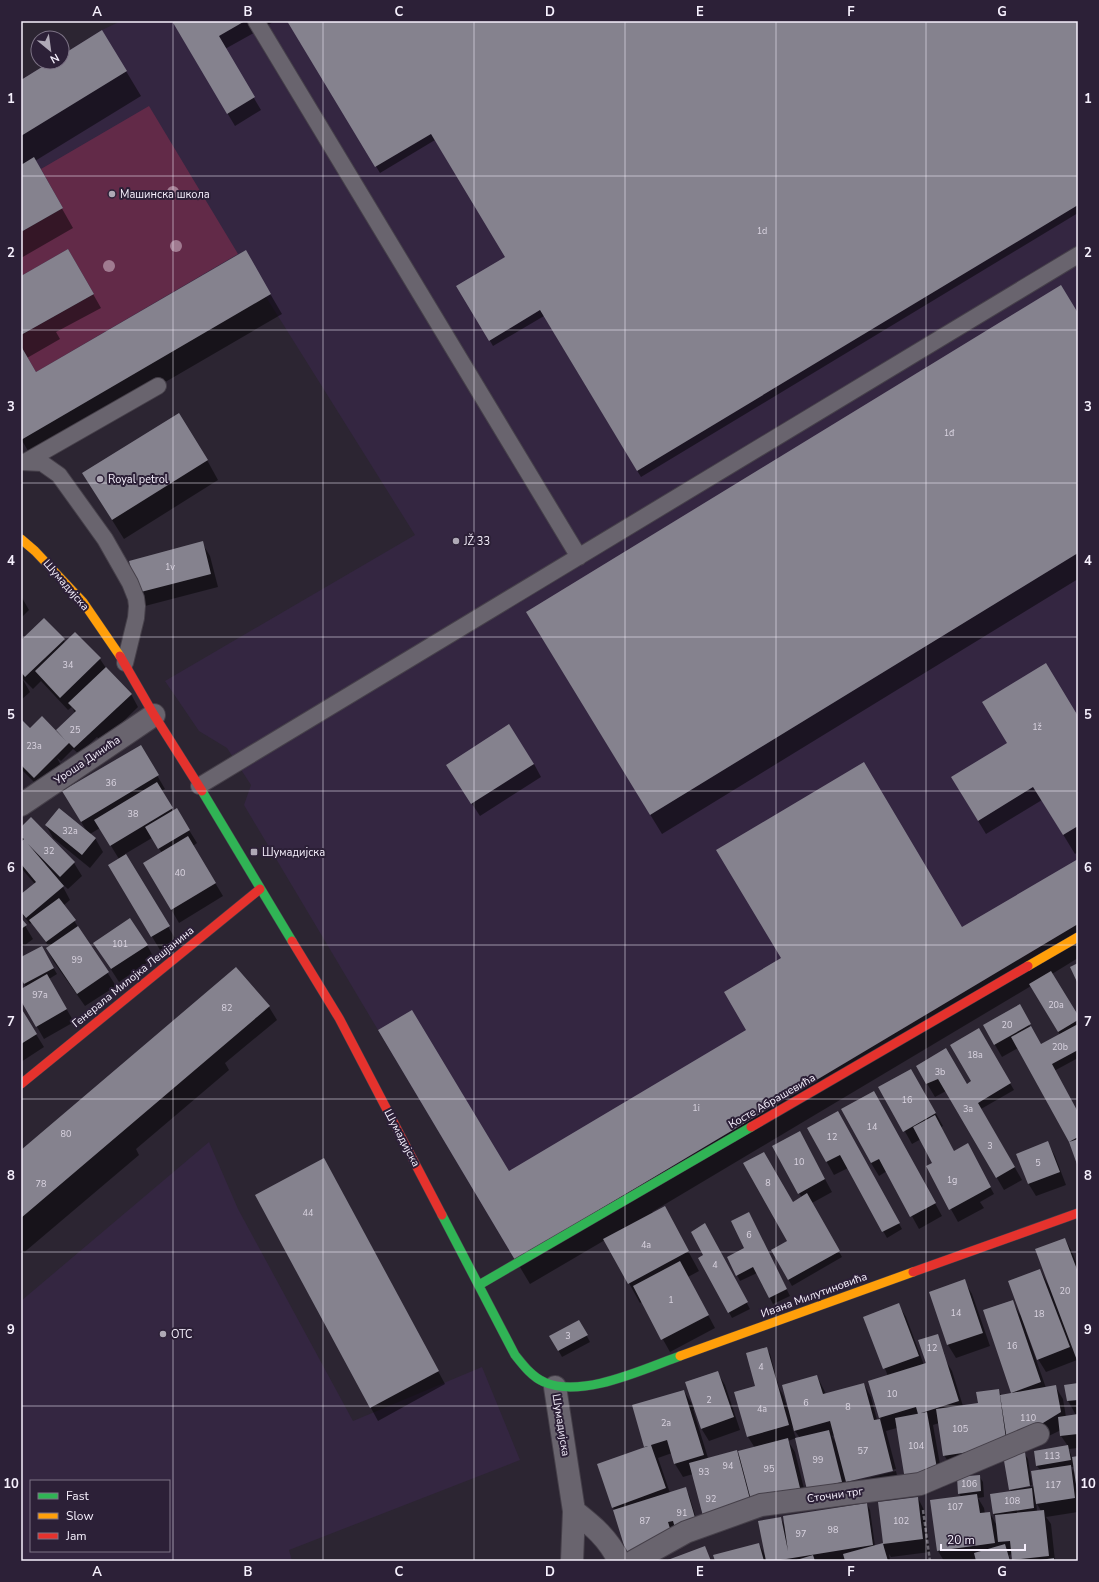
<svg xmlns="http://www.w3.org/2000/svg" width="1099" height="1582" viewBox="0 0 1099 1582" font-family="'Nunito Sans',sans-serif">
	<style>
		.built { fill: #342641; fill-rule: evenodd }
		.green { fill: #622a48 }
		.shadow { fill: #0007; fill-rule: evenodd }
		.building { fill: #85828e }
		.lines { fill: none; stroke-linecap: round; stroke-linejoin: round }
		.lane-casing { stroke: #46404a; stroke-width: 18 }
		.street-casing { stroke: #46404a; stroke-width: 24 }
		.fast-casing { stroke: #46404a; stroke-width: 10 }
		.slow-casing { stroke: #46404a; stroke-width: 10 }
		.jam-casing { stroke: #46404a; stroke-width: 10 }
		.path { stroke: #68646e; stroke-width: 2.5; stroke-dasharray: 4 2; stroke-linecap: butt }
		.lane { stroke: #69646e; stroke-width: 16 }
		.street { stroke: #69646e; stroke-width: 22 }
		.fast { stroke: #30b455; stroke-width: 9 }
		.slow { stroke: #ff9f0a; stroke-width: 9 }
		.jam { stroke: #e5322d; stroke-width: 9 }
		.tree { fill: #a07a90 }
		.grid { fill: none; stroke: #f6f0fd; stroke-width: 1; stroke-opacity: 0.55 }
		.poi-dot { fill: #afa9b6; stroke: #2c2037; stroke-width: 1.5 }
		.labels { text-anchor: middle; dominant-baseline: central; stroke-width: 4; stroke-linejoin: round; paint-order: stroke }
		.number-label { font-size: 9px; fill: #dad4e1 }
		.poi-label { font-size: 11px; fill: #f6f0fd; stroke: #2c2037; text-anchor: start }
		.street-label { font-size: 11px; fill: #f6f0fd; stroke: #2c2037 }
		.neatline { fill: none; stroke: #f6f0fd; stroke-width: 1.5 }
		.grid-label { font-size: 13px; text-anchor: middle; font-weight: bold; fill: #f6f0fd }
	</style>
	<rect width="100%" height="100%" fill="#2c2532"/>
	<!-- built -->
	<path class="built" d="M121,21H1078V924L515,1260L244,805L251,785L227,748L199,731L165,681L415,535L256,281L21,424V80L50,62H62V55L102,30Z
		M209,1142L238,1209L353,1421L482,1367L520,1460L289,1550L292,1561H21V1301ZM31,1481H169V1551H31Z"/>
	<!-- green -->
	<path class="green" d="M149,106L238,254L36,372L21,346V335L94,294L68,249L21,276V232L63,208L41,169Z"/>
	<!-- shadow -->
	<path class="shadow" d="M174,21H275L225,49L261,110L235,126L173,22Z
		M288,21H1078V213L641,477L544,316L493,346L458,287L507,257L435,140L380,173Z
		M62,56L126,71L141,96L35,161L73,228L21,258V81L52,62H62Z
		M68,250L101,308L56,332L60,339L27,358L36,373L245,251L282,314L33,459L21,439V277Z
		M1078,315V579L662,834L527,613Z
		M207,460L218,480L124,539L95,493Z
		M202,543L210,556L218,587L145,606L138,592Z
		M21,596L29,610L21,618Z
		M64,640L65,643L100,659L106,668L131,694L138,707L102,742L97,737L79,754L73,749L61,761L57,758L63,769L42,790L21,769V721L32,732H56L75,713L72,707L68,710L41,681L33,689L22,678L30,692L21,700V641Z
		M1078,718V852L1075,854L1042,800L986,834L960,791Z
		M140,746L165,789L161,791L173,811L189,830L197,843L193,846L223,896L179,923L145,864L162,853L152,838L125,854L176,940L160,950L117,878L119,859L100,828L90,834L95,838L103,852L90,868L53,838L46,825L87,832L64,792Z
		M534,764L541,777L480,816L455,778Z
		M31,818L74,863L82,876L68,889L61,883L70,900L64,905L116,986L85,1006L54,962L47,949L49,947L32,922L30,924L21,913V896L35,884L21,868V843L23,842L21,838V828Z
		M1078,860V958L1052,974L1078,1017V1058L1054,1071L1078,1113V1165L1070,1141L1018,1048L1002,1057L984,1026L1019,1006L1040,1046L1060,1035L1031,986L652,1212L675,1227L699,1271L688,1277L715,1328L670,1352L642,1302L640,1303L605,1240L530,1284L394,1056L508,1173L962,929Z
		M21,919L33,939L21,948Z
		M94,943L147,945L154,958L119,982Z
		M41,947L57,974L49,979L74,1022L44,1039L21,999V990L26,987L21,977V958Z
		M236,968L269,1007L277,1020L225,1063L229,1070L136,1149L139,1155L21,1255V1151Z
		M21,1010L44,1047L21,1062Z
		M979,1030L1014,1090L981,1109L1022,1180L1004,1190L946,1091L935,1097L917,1067L966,1085L973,1081Z
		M911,1070L943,1126L941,1127L954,1152L967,1145L994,1194L980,1202L984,1208L958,1222L927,1166L934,1163L921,1139L912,1144L880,1087Z
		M881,1105L942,1216L919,1229L887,1171L879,1176L871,1163Z
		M845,1125L902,1229L887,1238L848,1168L834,1175L808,1128Z
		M1048,1143L1055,1156L1066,1185L1036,1196L1028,1183Z
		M807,1146L832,1192L812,1203L842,1257L792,1286L772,1250L789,1241L792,1203L802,1198L773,1147Z
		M335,1179L445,1384L378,1421L256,1196Z
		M749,1213L790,1296L773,1304L757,1273L740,1281L737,1275L746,1254Z
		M705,1225L750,1309L732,1318L700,1258L704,1255Z
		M1065,1239L1072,1252L1078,1267V1361L1077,1360L1046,1372L1038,1359L1028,1331H1026L1046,1388L1055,1386L1063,1399L1066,1417L1076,1415L1068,1401L1066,1386L1078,1384V1448L1069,1449L1072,1458L1078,1457V1512L1046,1517L1051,1524L1055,1561H1014L1012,1554L1009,1555L1011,1561H977V1559L944,1561L938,1551L961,1497L959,1493L979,1476L983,1482L984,1497L978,1498L984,1508L985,1514L990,1513L997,1526V1519L994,1514L991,1494L1011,1492L1005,1460L952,1468L944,1455L939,1423L933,1425L944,1487L914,1492L897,1428L886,1431L896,1469L849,1481V1483L896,1471L899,1484L854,1495L846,1481L849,1495L816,1503L800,1438L792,1427L796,1438L788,1441L795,1452L807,1501L759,1513L693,1474L683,1477L675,1464L672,1453L658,1458L670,1493L685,1488L689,1495L699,1528L630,1558L627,1552L613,1507L645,1448L633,1406L684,1391L693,1406L717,1372L725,1385L740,1430L709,1441L701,1428L695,1408L693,1409L708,1458L736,1451L741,1459L755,1448L748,1437L736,1393L757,1387L766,1348L770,1354L779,1388L783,1395L788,1410L817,1376L826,1394L864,1384L871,1397L877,1420L881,1419L869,1382L888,1376L864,1318L898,1304L906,1317L924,1365L927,1363L937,1335L945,1355L943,1352L941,1353L952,1371L963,1406L979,1404L998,1390L1002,1396L1013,1394L1012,1301L1020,1315L1022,1314L1040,1270L1049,1286H1050ZM1061,1430V1436L1068,1446L1035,1452L1037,1466L1040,1470L1036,1486L1010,1490V1488L1032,1485L1028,1459L1024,1453L1012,1454ZM835,1435L836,1443L832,1436ZM1071,1467H1074L1075,1474ZM1036,1502L1041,1511H1037Z
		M964,1281L972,1294L990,1346L956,1358L948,1345L930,1293Z
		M579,1321L590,1342L562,1357L551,1337Z
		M918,1498L925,1512L930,1552L891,1557L889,1554L890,1561H716L759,1544L766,1557L780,1518L785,1526L867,1504L870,1510L875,1546L884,1548L879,1503Z"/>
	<!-- building -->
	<path class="building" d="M172,21H245L219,36L255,97L227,114Z
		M287,21H1078V205L637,471L540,310L489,341L456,286L505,257L431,134L375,167Z
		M102,30L127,71L21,136V80L50,62H62V55Z
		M34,157L63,208L21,232V165Z
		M68,249L94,294L21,335V276Z
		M246,250L271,294L21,440V346L36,372Z
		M1061,285L1078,313V553L650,815L526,612Z
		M179,413L208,460L112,520L82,473Z
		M203,541L211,574L137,593L129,561Z
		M44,618L65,639L25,677L21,672V640Z
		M75,632L101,658L60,698L35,671Z
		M1046,663L1078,716V826L1063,835L1033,787L978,821L951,777L1007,743L982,702Z
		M106,667L132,694L74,748L69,743L34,778L21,765V719L30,728L42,716L66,741L56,730L76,711L68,703Z
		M509,724L534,764L471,804L446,765Z
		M141,745L159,775L81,822L62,791Z
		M864,762L962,927L1078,859V924L515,1260L378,1030L412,1010L509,1171L746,1030L724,992L781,958L716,850Z
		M157,782L173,808L110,846L94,820Z
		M59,808L96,838L82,855L45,825Z
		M177,808L190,830L158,849L145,827Z
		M31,817L75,862L60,877L28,844L64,886L26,918L21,912V894L36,882L21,864V842L24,839L21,837V827Z
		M188,836L216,883L171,910L143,863Z
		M126,854L170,926L151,937L108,865Z
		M59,898L76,920L46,942L29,920Z
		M21,918L27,925L21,929Z
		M130,918L148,945L111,969L93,943Z
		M78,926L109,972L77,994L46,948Z
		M42,946L54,968L24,984L21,979V957Z
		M1078,963V984L1070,967Z
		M236,967L270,1006L21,1218V1150Z
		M1051,971L1078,1015V1020L1058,1032L1029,984Z
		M47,974L67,1009L36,1027L21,1001V989Z
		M1020,1004L1031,1024L994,1045L983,1025Z
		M21,1008L37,1034L21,1044Z
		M1078,1024V1050L1052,1064L1078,1112V1137L1069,1142L1078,1139V1167L1069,1142L1011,1037L1031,1026L1041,1044Z
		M979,1028L1011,1083L978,1103L1015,1167L996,1178L938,1079L926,1084L916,1066L946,1048L967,1084L971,1081L950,1045Z
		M911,1069L936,1113L903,1132L878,1087Z
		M874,1091L936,1203L910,1217L879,1159L871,1163L841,1109Z
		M838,1111L900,1223L882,1232L840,1155L826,1162L807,1128Z
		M935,1115L954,1151L968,1143L991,1187L949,1210L926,1166L932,1163L913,1127Z
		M800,1131L825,1179L798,1194L772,1146Z
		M1048,1141L1060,1172L1028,1184L1016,1154Z
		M764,1152L793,1202L807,1193L840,1251L788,1280L771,1250L787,1241L743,1163Z
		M324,1158L439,1371L370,1408L255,1195Z
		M665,1206L689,1251L628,1284L603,1239Z
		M749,1212L787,1289L769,1298L753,1267L736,1276L727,1257L744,1248L731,1221Z
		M705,1223L748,1302L728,1313L698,1258L703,1255L691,1232Z
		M1065,1238L1078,1272V1363L1035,1249Z
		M680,1261L709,1315L661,1340L633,1286Z
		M1040,1269L1070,1347L1037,1360L1008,1281Z
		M965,1279L983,1333L947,1345L929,1292Z
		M1013,1300L1041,1382L1011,1393L983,1310Z
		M899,1303L919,1356L883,1369L863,1317Z
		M579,1320L588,1335L558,1351L549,1336Z
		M938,1334L959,1401L918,1414L916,1407L879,1418L868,1381L926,1363L918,1340Z
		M767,1347L789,1425L747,1437L734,1392L755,1386L746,1353Z
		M718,1371L734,1417L701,1429L685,1382Z
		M817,1375L823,1394L864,1383L874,1420L880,1419L893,1471L846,1482L830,1421L794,1431L782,1385Z
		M1078,1383V1400L1067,1401L1064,1385Z
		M1056,1385L1061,1412L1043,1423L1007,1440L1000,1395Z
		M999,1389L1007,1446L943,1456L936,1409L978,1403L976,1392Z
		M684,1390L704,1455L674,1464L667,1440L651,1445L666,1488L612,1508L597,1464L648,1446L644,1447L632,1405Z
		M927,1412L938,1474L905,1480L895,1418Z
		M1078,1414V1434L1060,1436L1058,1417Z
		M829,1430L842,1482L807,1490L795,1438Z
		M788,1438L800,1488L751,1500L738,1451Z
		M1068,1445L1071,1460L1036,1466L1034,1451Z
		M737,1450L751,1503L703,1516L689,1463Z
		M1025,1452L1030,1486L1009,1490L1003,1455Z
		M1078,1456V1491H1077L1072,1457Z
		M1071,1465L1075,1498L1036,1504L1031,1471Z
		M980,1475L981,1491L958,1494L957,1477Z
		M686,1487L696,1521L675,1528L673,1521L668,1522L673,1538L626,1552L613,1510Z
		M1032,1488L1034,1508L993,1514L990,1494Z
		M977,1494L980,1513L990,1512L995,1543L937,1551L930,1500Z
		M918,1497L923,1539L883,1544L888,1561H845L843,1554L883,1543L878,1502Z
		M867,1503L873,1545L774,1561H766L758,1521L781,1517L788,1551L783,1516Z
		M1044,1510L1049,1556L1012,1560L1010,1541L998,1542L995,1515Z
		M759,1543L764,1561H715L713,1555Z
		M1005,1544L1010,1561H976L974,1553Z
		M705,1546L711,1561H665Z
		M813,1555L815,1561H793Z
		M1054,1558V1561H1040V1560Z"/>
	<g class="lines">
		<!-- lane casing -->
		<g class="lane-casing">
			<path id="lane" d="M256,21L579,557
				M21,462L42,463L59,475L105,539L130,583L136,598L137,606L136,618L125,663
				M25,462L158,386
				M199,786L1078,255"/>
		</g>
		<!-- street casing -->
		<g class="street-casing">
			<path id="street" d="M21,805L154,715
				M555,1387L574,1511L572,1561
				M574,1511C593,1526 608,1538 619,1561
				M634,1561L686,1532L761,1505L920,1484L1038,1434"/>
		</g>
		<!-- fast casing -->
		<g class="fast-casing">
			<path id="fast" d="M202,791L292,941
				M442,1215L515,1355C523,1365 532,1377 544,1382C581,1399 644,1369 680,1356
				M479,1285L751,1127"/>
		</g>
		<!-- slow casing -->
		<g class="slow-casing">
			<path id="slow" d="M21,539L35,551L83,602L120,656
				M1028,966L1078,937
				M680,1356L913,1272"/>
		</g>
		<!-- jam casing -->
		<g class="jam-casing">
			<path id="jam" d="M120,656L154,715L202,791
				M292,941L339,1018L442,1215
				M21,1084L260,889
				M751,1127L1028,966
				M913,1272L1078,1213"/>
		</g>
		<!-- path -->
		<path class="path" d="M923,1510L930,1561"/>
		<!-- lane -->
		<use href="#lane" class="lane"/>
		<!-- street -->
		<use href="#street" class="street"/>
		<!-- fast -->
		<use href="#fast" class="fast"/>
		<!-- slow -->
		<use href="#slow" class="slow"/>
		<!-- jam -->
		<use href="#jam" class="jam"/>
	</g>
	<!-- trees -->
	<g class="tree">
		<circle cx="173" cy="192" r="6"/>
		<circle cx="176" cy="246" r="6"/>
		<circle cx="109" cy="266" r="6"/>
	</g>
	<!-- grid -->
	<path class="grid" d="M173,21V1561M323,21V1561M474,21V1561M625,21V1561M776,21V1561M926,21V1561M21,176H1078M21,330H1078M21,483H1078M21,637H1078M21,791H1078M21,945H1078M21,1099H1078M21,1252H1078M21,1406H1078"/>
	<!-- markers -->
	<g class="poi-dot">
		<circle cx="112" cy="194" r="4"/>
		<circle cx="100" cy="479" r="4"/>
		<circle cx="456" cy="541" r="4"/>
		<rect x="250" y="848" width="8" height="8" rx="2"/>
		<circle cx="163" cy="1334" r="4"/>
	</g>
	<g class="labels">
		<!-- number labels -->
		<g class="number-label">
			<text x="762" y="231">1d</text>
			<text x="949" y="433">1đ</text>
			<text x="170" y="567">1v</text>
			<text x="68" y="665">34</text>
			<text x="1037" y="727">1ž</text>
			<text x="75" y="730">25</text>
			<text x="34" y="746">23a</text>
			<text x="111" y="783">36</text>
			<text x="133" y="814">38</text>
			<text x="70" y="831">32a</text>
			<text x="49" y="851">32</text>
			<text x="180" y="873">40</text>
			<text x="120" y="944">101</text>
			<text x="77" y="960">99</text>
			<text x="40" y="995">97a</text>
			<text x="1056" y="1005">20a</text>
			<text x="227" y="1008">82</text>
			<text x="1007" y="1025">20</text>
			<text x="1060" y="1047">20b</text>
			<text x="975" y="1055">18a</text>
			<text x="940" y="1072">3b</text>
			<text x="907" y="1100">16</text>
			<text x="696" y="1108">1i</text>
			<text x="968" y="1109">3a</text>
			<text x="872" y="1127">14</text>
			<text x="66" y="1134">80</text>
			<text x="832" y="1137">12</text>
			<text x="990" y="1146">3</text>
			<text x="799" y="1162">10</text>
			<text x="1038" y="1163">5</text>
			<text x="952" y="1180">1g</text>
			<text x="768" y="1183">8</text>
			<text x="41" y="1184">78</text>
			<text x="308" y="1213">44</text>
			<text x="749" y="1235">6</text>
			<text x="646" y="1245">4a</text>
			<text x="715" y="1265">4</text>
			<text x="1065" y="1291">20</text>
			<text x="671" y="1300">1</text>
			<text x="956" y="1313">14</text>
			<text x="1039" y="1314">18</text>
			<text x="568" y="1336">3</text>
			<text x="1012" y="1346">16</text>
			<text x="932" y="1348">12</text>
			<text x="761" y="1367">4</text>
			<text x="892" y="1394">10</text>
			<text x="709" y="1400">2</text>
			<text x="806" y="1403">6</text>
			<text x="848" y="1407">8</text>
			<text x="762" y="1409">4a</text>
			<text x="1028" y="1418">110</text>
			<text x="666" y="1423">2a</text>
			<text x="960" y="1429">105</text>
			<text x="916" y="1446">104</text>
			<text x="863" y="1451">57</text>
			<text x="1052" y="1456">113</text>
			<text x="818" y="1460">99</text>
			<text x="728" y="1466">94</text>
			<text x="769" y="1469">95</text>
			<text x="704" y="1472">93</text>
			<text x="969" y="1484">106</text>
			<text x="1053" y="1485">117</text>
			<text x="711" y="1499">92</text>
			<text x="1012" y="1501">108</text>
			<text x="955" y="1507">107</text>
			<text x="682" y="1513">91</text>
			<text x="645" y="1521">87</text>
			<text x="901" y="1521">102</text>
			<text x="833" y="1530">98</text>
			<text x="801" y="1534">97</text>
		</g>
		<!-- poi labels -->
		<g class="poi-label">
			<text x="120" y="194">Машинска школа</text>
			<text x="108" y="479">Royal petrol</text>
			<text x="464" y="541">JŽ 33</text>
			<text x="262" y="852">Шумадијска</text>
			<text x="171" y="1334">OTC</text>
		</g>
		<!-- street labels -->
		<g class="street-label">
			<text transform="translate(66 585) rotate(49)">Шумадијска</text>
			<text transform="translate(87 760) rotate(-34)">Уроша Динића</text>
			<text transform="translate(133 977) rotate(-39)">Генерала Милојка Лешјанина</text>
			<text transform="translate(772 1101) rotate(-30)">Косте Абрашевића</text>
			<text transform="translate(402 1138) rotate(62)">Шумадијска</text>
			<text transform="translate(814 1295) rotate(-20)">Ивана Милутиновића</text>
			<text transform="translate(561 1425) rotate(81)">Шумадијска</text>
			<text transform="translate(835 1495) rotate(-8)">Сточни трг</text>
		</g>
	</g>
	<!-- border -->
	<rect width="1099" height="1582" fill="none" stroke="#2c2037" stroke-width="44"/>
	<!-- legend -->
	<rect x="30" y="1480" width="140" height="72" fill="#2c2037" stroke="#7d7386"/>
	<rect x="38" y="1493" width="20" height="6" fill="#30b455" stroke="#7d7386"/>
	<text x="66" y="1500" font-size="12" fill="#f6f0fd">Fast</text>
	<rect x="38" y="1513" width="20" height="6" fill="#ff9f0a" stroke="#7d7386"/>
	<text x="66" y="1520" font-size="12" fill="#f6f0fd">Slow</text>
	<rect x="38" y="1533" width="20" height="6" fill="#e5322d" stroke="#7d7386"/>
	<text x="66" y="1540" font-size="12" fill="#f6f0fd">Jam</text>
	<!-- north arrow -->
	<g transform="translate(50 50) rotate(151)"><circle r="19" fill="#2c2037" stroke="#7d7386"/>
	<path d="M0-3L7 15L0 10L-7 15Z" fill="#afa9b6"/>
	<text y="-6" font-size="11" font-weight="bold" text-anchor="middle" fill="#f6f0fd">N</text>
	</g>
	<!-- scale -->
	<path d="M941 1544v6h84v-6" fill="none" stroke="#f6f0fd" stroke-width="2"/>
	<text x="947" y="1544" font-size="12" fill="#f6f0fd" stroke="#2c2037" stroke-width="3" paint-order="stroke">20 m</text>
	<rect x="22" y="22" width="1055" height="1538" class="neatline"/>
	<g class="grid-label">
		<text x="97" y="16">A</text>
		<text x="248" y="16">B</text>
		<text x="399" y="16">C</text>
		<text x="550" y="16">D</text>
		<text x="700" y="16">E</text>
		<text x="851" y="16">F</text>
		<text x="1002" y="16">G</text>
		<text x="11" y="103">1</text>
		<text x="1088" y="103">1</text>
		<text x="11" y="257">2</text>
		<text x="1088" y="257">2</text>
		<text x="11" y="411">3</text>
		<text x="1088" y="411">3</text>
		<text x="11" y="565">4</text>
		<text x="1088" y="565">4</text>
		<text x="11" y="719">5</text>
		<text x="1088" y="719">5</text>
		<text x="11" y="872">6</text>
		<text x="1088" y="872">6</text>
		<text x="11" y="1026">7</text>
		<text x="1088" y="1026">7</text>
		<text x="11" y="1180">8</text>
		<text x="1088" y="1180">8</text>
		<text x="11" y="1334">9</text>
		<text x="1088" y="1334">9</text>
		<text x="11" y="1488">10</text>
		<text x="1088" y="1488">10</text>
		<text x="97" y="1576">A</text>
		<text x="248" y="1576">B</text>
		<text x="399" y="1576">C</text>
		<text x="550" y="1576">D</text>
		<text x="700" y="1576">E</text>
		<text x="851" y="1576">F</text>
		<text x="1002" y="1576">G</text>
	</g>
</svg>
